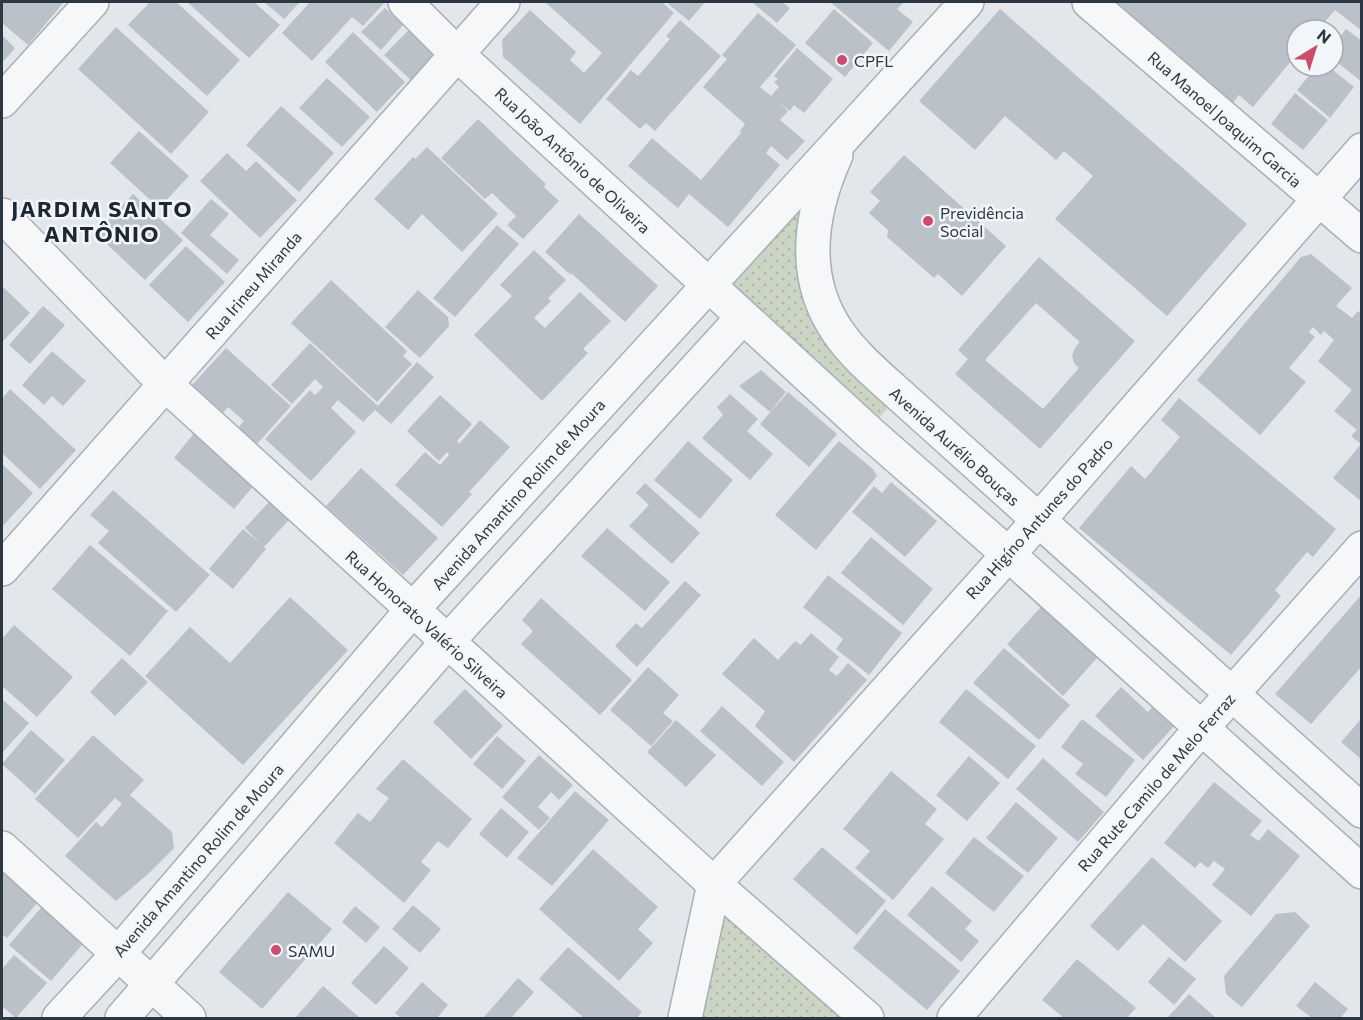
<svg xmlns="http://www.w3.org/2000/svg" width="1363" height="1020" viewBox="0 0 1363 1020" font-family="Commissioner,sans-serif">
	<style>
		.park { fill: url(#park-dots) }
		.building { fill: #bac1c8; fill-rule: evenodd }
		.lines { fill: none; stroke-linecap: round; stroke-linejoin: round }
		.minor-casing { stroke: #a8afb5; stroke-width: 36 }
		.minor { stroke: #f6f7f9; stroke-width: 33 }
		.poi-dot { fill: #cc4c70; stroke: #f3f6f8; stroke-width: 2 }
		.labels { text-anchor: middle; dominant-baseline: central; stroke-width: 5; stroke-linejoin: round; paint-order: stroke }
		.poi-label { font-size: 16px; fill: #2b3743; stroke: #f3f6f8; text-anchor: start }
		.street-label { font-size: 16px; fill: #2b3743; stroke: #f3f6f8 }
		.district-label { font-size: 22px; font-weight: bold; letter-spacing: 1.5px; fill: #1d2834; stroke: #f3f6f8 }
	</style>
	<defs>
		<pattern id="park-dots" width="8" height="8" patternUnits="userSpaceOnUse" patternTransform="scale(1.5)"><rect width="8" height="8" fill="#cbd5c4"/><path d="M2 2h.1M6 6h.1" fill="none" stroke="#aeb7aa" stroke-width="1.8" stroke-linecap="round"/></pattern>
	</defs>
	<rect width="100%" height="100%" fill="#e3e7eb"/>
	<!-- park -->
	<path class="park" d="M828,161L807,263L897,398L870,428L714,284Z
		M722,903L858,1018H697Z"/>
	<!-- building -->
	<path class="building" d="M2,2H64L28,45L2,23Z
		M150,2H176L240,60L207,96L128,25Z
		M187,2H254L280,25L249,58Z
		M264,2H300L284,19Z
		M310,2H385L363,26L352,17L312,61L282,33Z
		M547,2H662L674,13L580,124L503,57L502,40L530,10L576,52L570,60L584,73L602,53L546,3Z
		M670,2H705L689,21L668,4Z
		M752,2H782L790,8L777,23Z
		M830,2H904L897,9L913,22L889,51Z
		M1114,2H1362V31L1335,10L1318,30H1297V54L1253,107L1239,95L1233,103Z
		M385,8L403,25L381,50L361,32Z
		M834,9L873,43L845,77L805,43Z
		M1000,9L1247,224L1167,316L1055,219L1093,176L1064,151L1056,160L1005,116L975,150L919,101Z
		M758,13L796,45L760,87L771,96L779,87L774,82L778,79L774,76L797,48L833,79L804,113L794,105L790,111L777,101L788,111L780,120L805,141L787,160L771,146L766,153L780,165L728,227L689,194L678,208L628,166L652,138L701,180L741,133L740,131L745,124L703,87L727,59L722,55Z
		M680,20L721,56L655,131L646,123L640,129L606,99L631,70L638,76L670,39L666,36Z
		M116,27L209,112L171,154L78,69Z
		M410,29L433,54L412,81L384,55Z
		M1346,29L1362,41V82L1333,59V46Z
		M353,32L405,82L377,112L325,62Z
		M2,35L15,48L2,63Z
		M1317,66H1328L1354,87L1330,118L1297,90Z
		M327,78L370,117L342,147L299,108Z
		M1295,93L1328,120L1303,150L1271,124Z
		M281,106L334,153L299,192L246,145Z
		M478,119L546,184L544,187L559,201L523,239L507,225L516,216L492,193L485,199L441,158Z
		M139,131L189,176L159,208L110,163Z
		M427,147L498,214L462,252L422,214L408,230L374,199L413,157L415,159Z
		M227,153L246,171L256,161L297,200L260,238L200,181Z
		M904,155L1006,246L962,296L938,274L934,278L887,237L888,230L869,213L880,201L870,192Z
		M133,194L183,240L145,280L96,234Z
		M211,199L229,214L210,235L239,260L227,274L181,233Z
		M579,214L658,286L625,322L571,273V275L545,252Z
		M497,225L519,244L455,317L433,298Z
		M186,246L225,282L188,322L149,285Z
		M534,250L566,280L548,298L551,301L534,318L545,328L580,292L611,321L583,349L588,353L542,401L474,335L512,296L500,285Z
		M1311,254L1352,288L1336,306L1352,318L1358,311L1362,314V502L1333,478L1361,444L1351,436L1357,430L1334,411L1352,390L1318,361L1334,340L1324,331L1321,335L1313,327L1309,332L1315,337L1289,368L1306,382L1260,435L1197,380L1301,257Z
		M1039,257L1135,341L1040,449L955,374L968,359L958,350ZM1036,303L1080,342L1076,346L1072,355L1074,363L1079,368L1043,409L985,360Z
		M331,280L407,351L403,356L412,364L377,402L291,323Z
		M3,287L30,313L2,342V289Z
		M418,290L448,317L449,326L420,358L385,327Z
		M43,306L65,325L30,364L9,345Z
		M310,343L378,406L417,362L434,377L391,424L375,410L363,422L338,400L331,408L356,432L311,481L265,439L310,390L315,395L323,387L315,379L292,404L271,385Z
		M226,348L291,406L257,444L238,428L244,421L228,407L223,413L192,385Z
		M52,351L86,381L63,406L52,396L44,405L22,385Z
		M761,370L786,392L770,412L739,386Z
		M10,389L76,450L40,489L2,453V399Z
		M788,392L837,434L809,467L760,424Z
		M730,394L758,419L747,431L773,454L750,480L702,438L723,415L717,407Z
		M440,395L472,424L457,441L459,444L480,420L510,447L469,492L472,494L442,527L395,485L425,452L440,465L449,455L447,452L439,461L407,431Z
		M1179,398L1336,529L1313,557L1307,552L1275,590L1281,596L1231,655L1079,528L1131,466L1145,479L1180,437L1161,420Z
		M195,432L256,483L234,509L174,458Z
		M688,441L733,480L700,519L654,480Z
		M839,441L873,469L877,476L816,550L775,515Z
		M2,464L33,493L2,527Z
		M361,468L438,538L403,575L326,506Z
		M891,482L937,521L905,557L852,512L874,486L882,493Z
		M645,483L700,533L672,564L629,526L649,505L636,493Z
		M113,490L210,575L176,612L98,543L109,531L90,515Z
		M279,491L299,509L264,547L266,549L233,589L209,569L243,529L261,544L245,528Z
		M607,528L670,582L645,611L581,556Z
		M871,537L933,589L903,625L841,573Z
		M90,545L168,611L130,656L52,589Z
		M828,575L902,633L869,675L836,649L843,639L803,607Z
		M685,581L701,595L637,667L615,646L636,623L642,628Z
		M1362,594V666L1311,724L1275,694Z
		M290,597L348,650L243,765L145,676L190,627L230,663Z
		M541,598L632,680L600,715L521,644L533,631L522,620Z
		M1042,606L1098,657L1063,696L1007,644Z
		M14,625L73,677L37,717L2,686V639Z
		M811,633L839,657L829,670L837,676L848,663L867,680L794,762L755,726L765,711L722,674L754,638L778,660L795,641L801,645Z
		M1004,648L1070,705L1039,740L973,683Z
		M122,658L148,682L115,716L90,692Z
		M648,667L679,695L663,713L673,721L651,746L610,710Z
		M1121,687L1148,712L1157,702L1178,722L1143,760L1095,716Z
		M465,689L503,726L471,759L433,722Z
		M966,689L1036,746L1008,779L939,722Z
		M2,699L29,723L2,753Z
		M722,706L784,762L762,786L700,731Z
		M1362,718V760L1341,742Z
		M1082,719L1135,760L1106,797L1075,774L1083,764L1061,747Z
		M676,720L716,755L686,787L647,752Z
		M31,730L65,760L35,794L2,764Z
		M93,735L144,780L130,795L172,832L174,848L147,875L116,901L65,856L96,822L102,827L122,804L115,798L78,838L35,799Z
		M497,736L526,761L502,789L473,764Z
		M539,755L573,785L559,800L551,792L538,807L550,818L539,830L502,797Z
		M969,756L1000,783L967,821L936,795Z
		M1043,758L1104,812L1078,842L1016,789Z
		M403,759L472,819L448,848L438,841L421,862L431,870L404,903L334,843L358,813L370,822L389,798L376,789Z
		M891,771L937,809L925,824L944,839L893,900L855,868L870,851L843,829Z
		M1214,782L1262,821L1250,835L1259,841L1268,829L1300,856L1251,916L1212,885L1225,869L1214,861L1208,868L1200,862L1195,868L1164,843Z
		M575,791L609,820L552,886L517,858Z
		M1016,802L1058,838L1028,873L986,838Z
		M501,808L529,832L507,858L479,834Z
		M974,837L1024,876L994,912L945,873Z
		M822,847L886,901L857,935L793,879Z
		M593,849L658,907L638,929L653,943L619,981L539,909Z
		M1152,857L1222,921L1185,962L1143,924L1118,951L1090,926Z
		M2,860L43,896L7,938L2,934Z
		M932,886L972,921L965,929L979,941L961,962L907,915Z
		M288,892L332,929L262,1009L219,972Z
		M45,903L87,939L51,981L9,945Z
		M413,905L441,929L420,953L392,929Z
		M355,906L380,927L366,943L342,922Z
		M885,909L960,971L927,1010L853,948Z
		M1295,912L1310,926L1242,1007L1226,994L1224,976L1276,914Z
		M384,946L409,968L376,1005L351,983Z
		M568,947L642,1012L637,1018H584L539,979Z
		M14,955L47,983L16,1018L2,1006V969Z
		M1169,957L1196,979L1174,1005L1148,982Z
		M1077,959L1136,1008L1127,1018H1064L1042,1000Z
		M518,978L534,992L511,1018H485L484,1017Z
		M422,982L448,1005L437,1018H401L395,1013Z
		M1315,982L1348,1009L1340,1018H1312L1296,1006Z
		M323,986L360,1018H295Z
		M1189,994L1216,1018H1167Z"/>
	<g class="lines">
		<!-- minor casing -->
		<g class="minor-casing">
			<path id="minor" d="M405,2L457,54L871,434L1008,554L1362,872
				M1089,2L1362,236
				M2,101L92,2
				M836,155C810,213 800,277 838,332C855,357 881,378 903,398L1362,811
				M2,215L165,384L714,884L867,1018
				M2,569L503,2
				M2,848L189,1018
				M59,1018L118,954L412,610L967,2
				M122,1018L447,642L743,317
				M685,1018L714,884L1038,521L1362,150
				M954,1018L1191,740L1362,548"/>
		</g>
		<!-- minor -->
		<use href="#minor" class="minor"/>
	</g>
	<!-- markers -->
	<g class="poi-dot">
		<circle cx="842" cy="60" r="6"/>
		<circle cx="928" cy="221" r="6"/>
		<circle cx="276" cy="950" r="6"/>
	</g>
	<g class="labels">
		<!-- poi labels -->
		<g class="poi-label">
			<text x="854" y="60">CPFL</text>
			<text x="940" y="212">Previdência<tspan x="940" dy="18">Social</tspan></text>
			<text x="288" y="950">SAMU</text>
		</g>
		<!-- street labels -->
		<g class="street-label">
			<text transform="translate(1225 119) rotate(41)">Rua Manoel Joaquim Garcia</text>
			<text transform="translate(573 160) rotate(43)">Rua João Antônio de Oliveira</text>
			<text transform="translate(253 285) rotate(-49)">Rua Irineu Miranda</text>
			<text transform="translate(955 446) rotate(42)">Avenida Aurélio Bouças</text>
			<text transform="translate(518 494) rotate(-48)">Avenida Amantino Rolim de Moura</text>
			<text transform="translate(1039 518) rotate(-48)">Rua Higíno Antunes do Padro</text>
			<text transform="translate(427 624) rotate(42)">Rua Honorato Valério Silveira</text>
			<text transform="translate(1156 782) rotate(-49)">Rua Rute Camilo de Melo Ferraz</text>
			<text transform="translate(198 860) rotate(-49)">Avenida Amantino Rolim de Moura</text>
		</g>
		<!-- district labels -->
		<g class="district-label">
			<text x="102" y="208">JARDIM SANTO<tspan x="102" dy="25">ANTÔNIO</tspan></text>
		</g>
	</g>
	<!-- border -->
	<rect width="1363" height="1020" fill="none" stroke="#2b3743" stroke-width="6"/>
	<!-- north arrow -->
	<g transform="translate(1315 48) rotate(38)"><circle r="28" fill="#f3f6f8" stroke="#a3aab0" stroke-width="1.5"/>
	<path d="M0-4.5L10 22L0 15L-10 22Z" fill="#cc4c70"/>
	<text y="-9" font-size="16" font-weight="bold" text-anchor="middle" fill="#2b3743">N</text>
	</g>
</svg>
